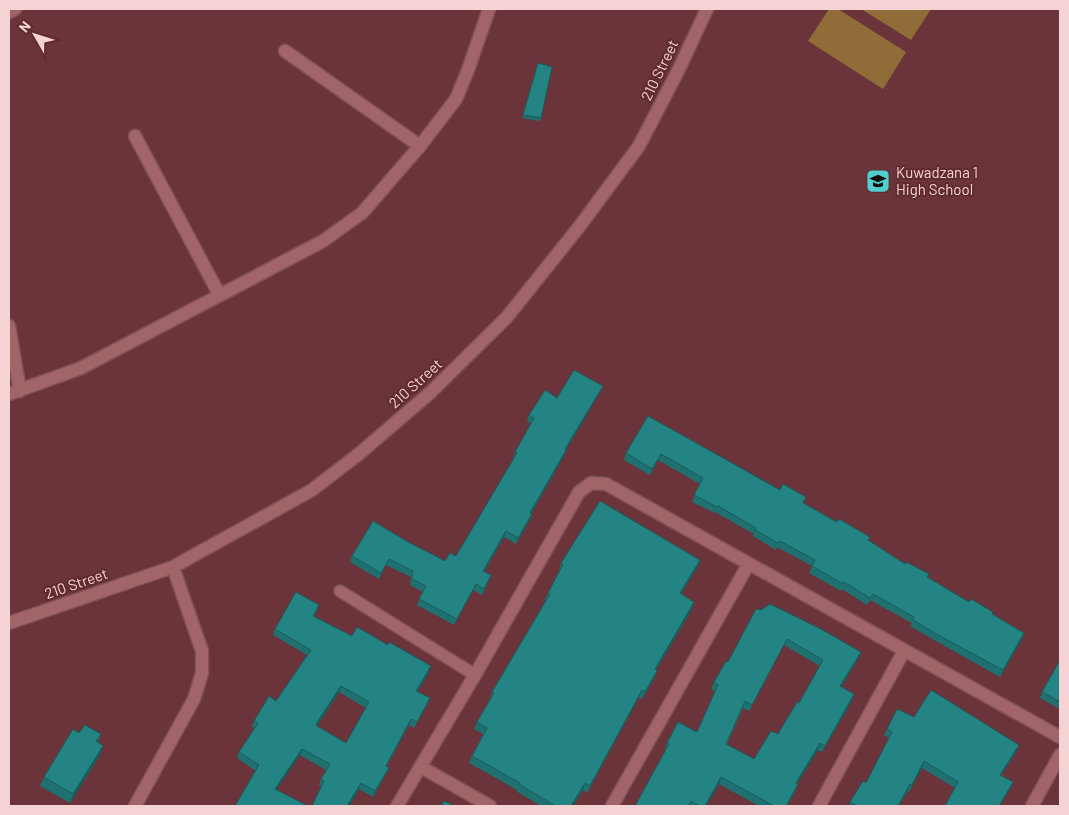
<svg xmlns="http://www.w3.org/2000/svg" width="1069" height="815" viewBox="0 0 1069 815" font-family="Barlow,sans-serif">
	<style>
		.green { fill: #906c38 }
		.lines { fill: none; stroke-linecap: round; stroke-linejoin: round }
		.service-casing { stroke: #7f5157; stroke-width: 14 }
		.minor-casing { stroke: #7f5157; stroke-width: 15 }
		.service { stroke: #a06469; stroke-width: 11 }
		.minor { stroke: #a06469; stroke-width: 12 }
		.wall { fill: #1f7171; fill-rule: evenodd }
		.shaded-wall { fill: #195c5c }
		.building { fill: #248383; stroke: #195c5c; fill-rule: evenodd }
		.labels { text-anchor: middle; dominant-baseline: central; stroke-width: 4; stroke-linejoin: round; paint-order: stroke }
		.street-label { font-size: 15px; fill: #f5d2d4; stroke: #5f2a30 }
		.poi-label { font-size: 15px; fill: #f5d2d4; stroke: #5f2a30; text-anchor: start }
	</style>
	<rect width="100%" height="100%" fill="#6b343a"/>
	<!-- green -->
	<path class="green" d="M829,9H838L906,52L883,89L808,41Z
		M861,9H931L911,40Z"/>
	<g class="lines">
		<!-- service casing -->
		<g class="service-casing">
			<path id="service" d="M340,591L475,675"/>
		</g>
		<!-- minor casing -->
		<g class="minor-casing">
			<path id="minor" d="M9,12L15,9
				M285,51L420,146
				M135,136L219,294
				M9,326L20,391
				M9,394L81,368L323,241L362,213L420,146L456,99L468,70L489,9
				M9,623L173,567L189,558L312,490L360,453L431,392L507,317L579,227L639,146L678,71L707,9
				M421,767L490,806
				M135,806L194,699L202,673V651L173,567
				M397,806L475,675L579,492L591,483L606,484L1060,737
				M612,806L748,565
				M819,806L904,651
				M1032,806L1060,755"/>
		</g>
		<!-- service -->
		<use href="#service" class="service"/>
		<!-- minor -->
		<use href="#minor" class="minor"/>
	</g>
	<!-- wall -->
	<path class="wall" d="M538,63L541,118L540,121L522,118Z
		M603,386L600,392L566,450L564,456L531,514H532L530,520L516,544L504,537L484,572L491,575L489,581L482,595L473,590L454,625L417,605L423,592L410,585L411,577L386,565L379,579L350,562L352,556L408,542L445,561L456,556L514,459L513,458L515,452L531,424L527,421L529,415L557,398Z
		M648,416L804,503L869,541L905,564L929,574L928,577L969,602L993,612L992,614L1022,639L1000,677L936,641L910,626L912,623L870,600L867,605L842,589L841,591L809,573L812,566L777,547L776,550L753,536L754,534L715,512V513L692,502L700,484L658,460L650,475L624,460L626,453Z
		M700,560L698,566L681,594L692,609L656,670L655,677L642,699L639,697L587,793L583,790L573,806H541L516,791L517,790L469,763L472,756L483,734L474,729L477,722L490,699L492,692L546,600L545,599L548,593L560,571L559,570L561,563Z
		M319,605L314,616L352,636L429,672L417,692L430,698L427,705L414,728L409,725L386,767V774L373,797L359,789L349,806H312L321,786L319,785L321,779L326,770L300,755L235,806L256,771L237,758L239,752L255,728L252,727L254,721L276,701L307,655L273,635L275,629ZM339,692L366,708L346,743L317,726Z
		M756,609L858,659L841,687L854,694L852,701L822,752L818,750L797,783L796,790L787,806H759L719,784L706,806H635L666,751L665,750L667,743L697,732L715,691L711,689L714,682L728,662ZM784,645L820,666L799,703L778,734L754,759L727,744L743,708L749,711Z
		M1060,660V709L1040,698L1042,692Z
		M914,717L1017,751L1001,775L1013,782L1010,789L955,788L922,768L909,792L908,791L899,806H849L850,802L866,783L889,738L884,735L887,729Z
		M79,733L101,734L98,742L103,746L100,755L70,803L40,786L44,777Z"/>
	<!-- shaded-wall -->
	<path class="shaded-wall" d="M603,386L600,392L563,455L565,449Z
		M566,450L564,456L528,519L530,513Z
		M661,454L658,460L650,475L652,469Z
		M532,514L530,520L516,544L518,538Z
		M506,531L504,537L481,577L483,571Z
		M389,559L379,579L381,573Z
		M700,560L698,566L677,600L680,593Z
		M491,575L489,581L482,595L484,589Z
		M694,602L692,609L652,676L655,669Z
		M1024,633L1022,639L1000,677L1003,670Z
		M861,652L858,659L838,693L840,686Z
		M431,666L429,672L414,697L416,691Z
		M657,671L655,677L642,699L645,692Z
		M341,686L339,692L314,730L316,724Z
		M642,690L639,697L587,793L590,786Z
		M854,694L852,701L822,752L825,746Z
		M430,698L427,705L414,728L417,722Z
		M411,719L409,725L383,772L386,766Z
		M820,743L818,750L794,789L796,783Z
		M1019,745L1017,751L997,781L1000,775Z
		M103,746L100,755L70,803L73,794Z
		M302,749L300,755L273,795L275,789Z
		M924,761L922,768L909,792L912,785Z
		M389,768L386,774L373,797L375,791Z
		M721,777L719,784L706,806H705Z
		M1013,782L1010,789L1000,806H999Z
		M361,783L359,789L349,806H347Z
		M585,783L583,790L573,806H571Z
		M798,784L796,790L787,806H786Z
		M910,784L908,791L899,806H898Z"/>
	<!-- building -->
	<path class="building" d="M538,63L552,67L541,118L523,115Z
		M574,370L603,386L565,449L566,450L530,513L532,514L518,538L506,531L483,571L491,575L484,589L476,584L457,619L419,599L426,586L412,579L413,571L389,559L381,573L352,556L373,521L408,542L445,561L450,553L456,556L517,453L515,452L534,418L529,415L545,390L557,398Z
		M648,416L780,490L783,484L806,497L803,503L837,522L839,519L870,537L868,540L905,564L906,562L929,574L927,577L969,602L971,599L993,612L992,614L1024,633L1003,670L938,635L913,620L914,617L873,594L870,598L844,582L843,584L812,566L815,560L780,541L778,543L755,530L756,528L718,506L717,507L694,495L703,478L661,454L652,469L626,453Z
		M600,501L700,560L680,593L694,602L655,669L657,671L645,692L642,690L590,786L585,783L571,806H555L519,784L520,783L472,756L487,728L477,722L494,693L492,692L550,594L548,593L563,564L561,563Z
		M296,592L319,605L313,616L352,636L357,627L388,645L389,642L431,666L416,691L430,698L417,722L411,719L386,766L389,768L375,791L361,783L347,806H312L324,781L321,779L330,764L302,749L275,789L308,806H235L259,765L239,752L258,723L254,721L269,696L276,701L311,650L275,629ZM341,686L369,702L346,743L317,726L316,724Z
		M770,604L821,629L861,652L840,686L854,694L825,746L820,743L796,783L798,784L786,806H774L721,777L705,806H700L691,801L688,806H635L669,744L667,743L678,722L697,732L718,685L714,682L726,661L728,662L756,609L761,610ZM787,639L823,660L799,703L797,702L778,734L771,731L754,759L726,744L745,701L752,705Z
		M1060,660V702L1042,692Z
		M931,690L1019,745L1000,775L1013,782L999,806H945L958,782L924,761L912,785L910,784L898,806H857L850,802L863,781L866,783L892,732L887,729L897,709L914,717Z
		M85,725L101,734L96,741L103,746L73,794L44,777L73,729L79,733Z
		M444,801L454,806H441Z"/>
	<!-- icons -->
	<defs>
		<g id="school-square" transform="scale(1.25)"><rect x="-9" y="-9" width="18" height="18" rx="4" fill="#52cdcd" stroke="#5f2a30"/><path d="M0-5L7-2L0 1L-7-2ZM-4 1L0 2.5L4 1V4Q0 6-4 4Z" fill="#111"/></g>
	</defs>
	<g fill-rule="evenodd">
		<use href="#school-square" x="878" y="181"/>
	</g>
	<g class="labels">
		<!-- street labels -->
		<g class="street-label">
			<text transform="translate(659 70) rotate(-64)">210 Street</text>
			<text transform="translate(415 383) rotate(-42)">210 Street</text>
			<text transform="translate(76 583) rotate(-19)">210 Street</text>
		</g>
		<!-- poi labels -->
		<g class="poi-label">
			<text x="896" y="172">Kuwadzana 1<tspan x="896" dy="17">High School</tspan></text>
		</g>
	</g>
	<!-- border -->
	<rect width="1069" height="815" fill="none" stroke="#f5d2d4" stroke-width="20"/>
	<!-- north arrow -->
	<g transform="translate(35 35) rotate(309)" stroke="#5f2a30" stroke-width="4" paint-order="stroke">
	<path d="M0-4L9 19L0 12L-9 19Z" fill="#f5d2d4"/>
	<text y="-8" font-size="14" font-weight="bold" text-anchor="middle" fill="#f5d2d4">N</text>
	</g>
</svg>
